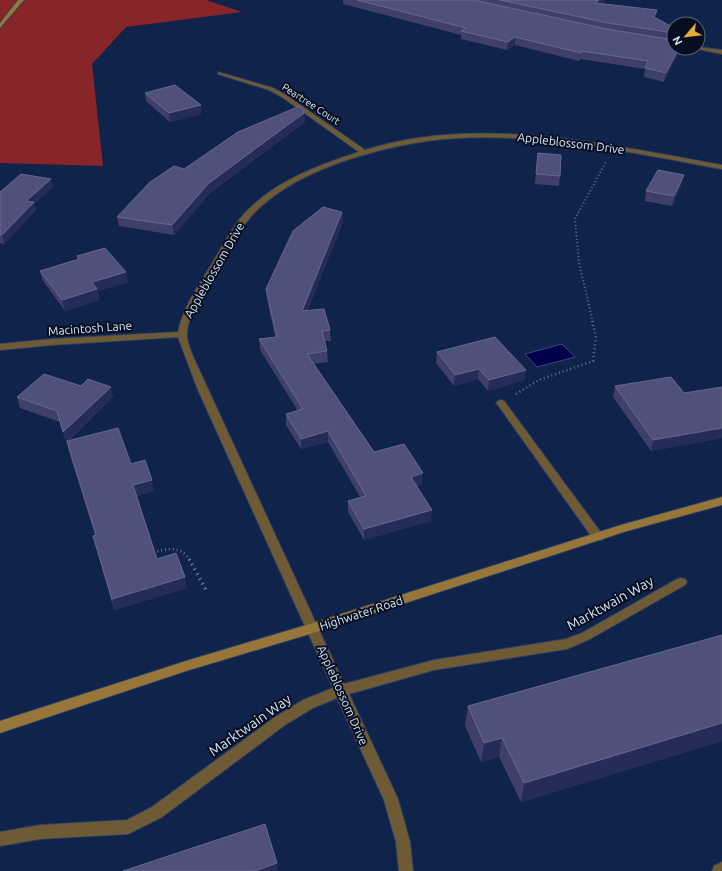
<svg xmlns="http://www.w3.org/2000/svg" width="722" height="871" viewBox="0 0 722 871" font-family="Ubuntu,sans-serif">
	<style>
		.forest { fill: #872529 }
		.water { fill: #00004a; stroke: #42457f }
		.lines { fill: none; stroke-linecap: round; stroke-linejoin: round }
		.lane-casing { stroke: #2c3e63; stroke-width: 2 }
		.street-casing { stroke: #2c3e63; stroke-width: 2 }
		.secondary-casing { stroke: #2c3e63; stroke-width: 2 }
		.path-far2 { stroke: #627291; stroke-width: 2; stroke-dasharray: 1 2.5; stroke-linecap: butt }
		.path-far1 { stroke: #627291; stroke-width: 2.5; stroke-dasharray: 1 3; stroke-linecap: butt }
		.path { stroke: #627291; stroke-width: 3.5; stroke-dasharray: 1.5 4; stroke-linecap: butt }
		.lane { fill: #6e5a35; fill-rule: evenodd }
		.street { fill: #6e5a35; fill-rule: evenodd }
		.secondary { fill: #977739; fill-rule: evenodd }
		.wall { fill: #3f3f6a }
		.shaded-wall { fill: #252c57 }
		.building { fill: #50517a; stroke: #65688e }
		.labels { text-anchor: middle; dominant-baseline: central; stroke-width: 4; stroke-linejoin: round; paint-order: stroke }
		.far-street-label { font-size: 10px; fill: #dbe7fb; stroke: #060e1f }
		.street-label { font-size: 12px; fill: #dbe7fb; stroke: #060e1f }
		.near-street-label { font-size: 14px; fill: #dbe7fb; stroke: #060e1f }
	</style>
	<rect width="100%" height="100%" fill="#10234a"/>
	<!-- forest -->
	<path class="forest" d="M0,0H206L242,12L126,27L92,64L103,166L0,163Z"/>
	<!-- water -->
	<path class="water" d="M562,344L575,357L537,367L525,354Z"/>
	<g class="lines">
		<!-- lane casing -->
		<g class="lane-casing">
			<path id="lane" d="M501,400L504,401L602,534L604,537L602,540H594L498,405L496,403L498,401Z"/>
		</g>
		<!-- street casing -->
		<g class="street-casing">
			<path id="street" d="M698,47L722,50V54L693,48H698Z
				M218,72L273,88L286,95L365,150C477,114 610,145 722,165V169C628,152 522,128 427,141C400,145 375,151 350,159C316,170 281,186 255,212C241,226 233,244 222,261C211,278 186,315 187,335C187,344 192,354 196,363L344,684L434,660L566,639L582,633L677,579L681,578L685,579L687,582L685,585L590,639L567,649L434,670L349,694L398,799L410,842L413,871H399L396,842L384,800L337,698L313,708L285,725L162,817L128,834L40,839L0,846V832L40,825L127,820L152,807L275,717L303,700L333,688L198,390L178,337L52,345L0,350V344L52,339L178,332C183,308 198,286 210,267C220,251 228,234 239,220C269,183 316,166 359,152L282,97L269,90L218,74Z
				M722,862V871H712L714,866Z"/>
		</g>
		<!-- secondary casing -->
		<g class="secondary-casing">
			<path id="secondary" d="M18,0H24L0,28V23Z
				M722,497V505L627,531L313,633L186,671L0,733V721L186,661L313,623L621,525Z"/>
		</g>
		<!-- path-far2 -->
		<path class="path-far2" d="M593,322L579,263L575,219L606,162"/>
		<!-- path-far1 -->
		<path class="path-far1" d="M516,394L539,380L593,361L596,336L592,321
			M153,552C169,549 179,545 190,560"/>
		<!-- path -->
		<path class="path" d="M189,559L206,590"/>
		<!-- lane -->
		<use href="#lane" class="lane"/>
		<!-- street -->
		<use href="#street" class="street"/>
		<!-- secondary -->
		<use href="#secondary" class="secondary"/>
	</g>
	<!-- wall -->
	<path class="wall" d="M343,0H605V3L603,4L655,18L674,28V48L664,82L644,77L645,69L580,59L579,61L515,45L507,50L461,39V35L343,4Z
		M145,93L201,114L170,122L146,101Z
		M304,113L305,122L210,193L174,235L119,226L117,217L184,169Z
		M538,153L560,176L559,186L535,184Z
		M682,185L672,206L645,201L646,191Z
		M53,187L34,204L36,210L4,244L0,243V192Z
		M342,212L343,222L307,311L330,330L331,341H325L327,351L328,362L314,364L374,452L422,484L417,486L431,521L364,540L348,512V501L360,497L328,442L301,449L286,425V414L298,411L260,350L259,339L275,337L267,299L266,289Z
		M77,256L128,282L98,291L99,300L65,311L43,281L40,271L78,260Z
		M437,352L526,370L524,380L488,391L478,379L454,386L436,363Z
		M615,386L684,393L722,387V438L651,451L613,397Z
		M17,397H113L68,441L131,464L154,491L136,496L157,559L187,588L114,610L96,547L93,536L95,535L69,452L67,442H66L60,422L20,408Z
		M722,635V741L521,802L499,757L481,762L465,726L468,706Z"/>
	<!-- shaded-wall -->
	<path class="shaded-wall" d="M599,0H605V3L594,11L595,3Z
		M515,37V45L507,50L508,42Z
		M679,48H682L664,82L666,73Z
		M201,105V114L170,122L169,113Z
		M304,113L305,122L210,193L174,235L172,225L209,183Z
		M684,175L682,185L672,206L674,196Z
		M51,179L53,187L34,204L36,210L4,244L2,235L26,201Z
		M342,212L343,222L302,322V311Z
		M126,272L128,282L98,291L99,300L65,311L62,300L92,282Z
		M479,369L478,379L454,386L455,375Z
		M526,370L524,380L488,391L489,380Z
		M111,387L113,397L66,442L63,432Z
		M722,428V438L651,451L653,440Z
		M328,431V442L301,449V439Z
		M423,473L422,484L410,488L411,477Z
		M152,480L154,491L135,496L133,485Z
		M432,510L431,521L364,540V529Z
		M185,577L187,588L114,610L112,599Z
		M722,723V741L521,802L524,783Z
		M502,738L499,757L481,762L484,743Z
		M277,863L278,871H255Z"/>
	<!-- building -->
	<path class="building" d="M357,0H474L607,29L674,40V48H679L666,73L645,68L648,61L581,51V53L515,37L508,42L461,31L466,28Z
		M500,0H599L595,3L657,10L654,17L674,28V33L608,23Z
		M175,85L201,105L169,113L145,93Z
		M300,106L304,113L209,183L172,225L117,217L150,182L174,166L184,169L238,132Z
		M538,153L561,155L560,176L536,174Z
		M658,170L684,175L674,196L646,191Z
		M21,174L51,179L26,201L34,202L2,235H0V192Z
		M323,207L342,212L302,311L324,309L330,330L322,331L327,351L307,354L374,452L404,444L423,473L411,477L432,510L364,529L348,501L366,496L328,431L301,439L286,414L303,409L259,339L277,337L266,289L293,231Z
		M105,248L126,272L92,282L97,289L62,300L40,271L79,259L77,256Z
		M495,337L526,370L489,380L479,369L455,375L437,352Z
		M44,374L81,386L88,379L111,387L63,432L57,411L17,397Z
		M671,377L684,393L722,387V428L653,440L615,386Z
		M118,428L131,464L145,460L152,480L133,485L157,559L176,553L185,577L112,599L93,536L96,535L67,441Z
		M722,635V723L524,783L502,738L484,743L468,706Z
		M265,824L277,863L255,871H256H123Z"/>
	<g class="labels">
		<!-- far-street labels -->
		<g class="far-street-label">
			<text transform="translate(311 104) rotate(33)">Peartree Court</text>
		</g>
		<!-- street labels -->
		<g class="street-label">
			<text transform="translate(571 143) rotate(7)">Appleblossom Drive</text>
			<text transform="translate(214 270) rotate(-60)">Appleblossom Drive</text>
			<text transform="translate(90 328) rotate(-4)">Macintosh Lane</text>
			<text transform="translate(361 613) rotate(-18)">Highwater Road</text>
			<text transform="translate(343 695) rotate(66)">Appleblossom Drive</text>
		</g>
		<!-- near-street labels -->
		<g class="near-street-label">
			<text transform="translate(610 603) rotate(-29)">Marktwain Way</text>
			<text transform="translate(250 725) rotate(-35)">Marktwain Way</text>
		</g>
	</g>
	<!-- north arrow -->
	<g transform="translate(686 36) rotate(242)"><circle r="19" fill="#060e1f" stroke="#5b6577"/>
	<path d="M0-3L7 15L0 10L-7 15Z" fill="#e4ad35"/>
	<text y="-6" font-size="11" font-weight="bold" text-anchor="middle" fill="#dbe7fb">N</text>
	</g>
</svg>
